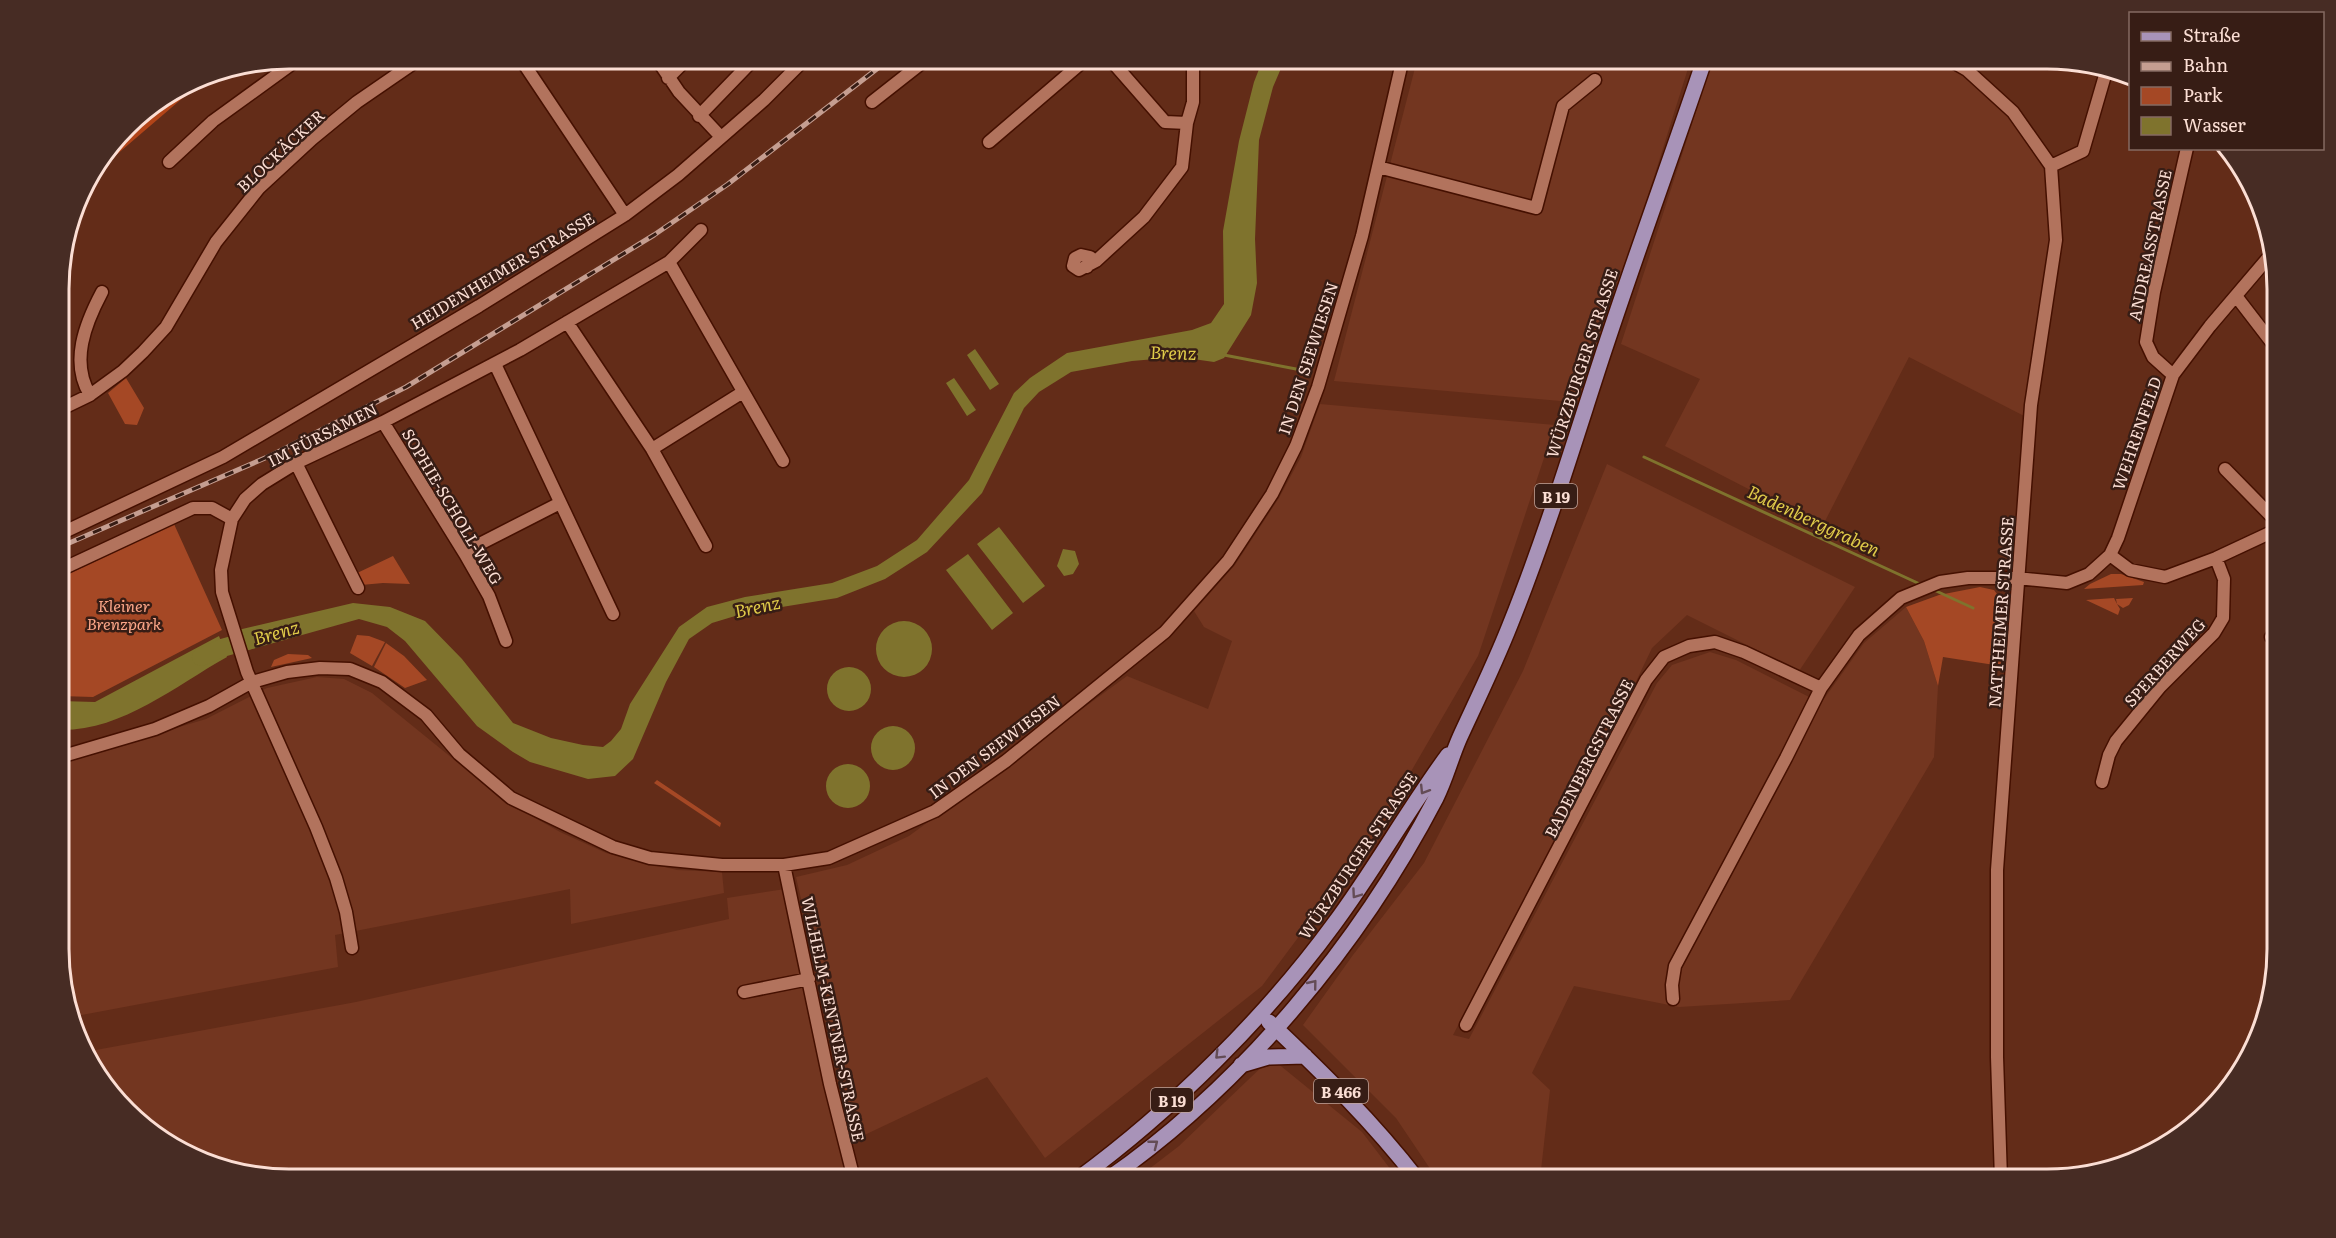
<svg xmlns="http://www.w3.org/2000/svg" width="2336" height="1238" viewBox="0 0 2336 1238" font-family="Literata,serif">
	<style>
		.built { fill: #733620 }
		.green { fill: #a54825 }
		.forest { fill: #b24418 }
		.water { fill: #7f732d }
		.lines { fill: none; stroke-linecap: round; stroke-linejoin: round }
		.stream { stroke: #7f732d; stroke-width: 3 }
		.river { stroke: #7f732d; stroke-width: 18 }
		.minor-casing { stroke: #451000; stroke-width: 15 }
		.major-casing { stroke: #451000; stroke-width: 18 }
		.minor { stroke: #b2735d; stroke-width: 12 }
		.major { stroke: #a893b8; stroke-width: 15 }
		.rail-casing { stroke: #c59e91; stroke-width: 5 }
		.rail { stroke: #371d15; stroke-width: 3; stroke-dasharray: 9; stroke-linecap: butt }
		.oneway { stroke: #644c56 }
		.labels { text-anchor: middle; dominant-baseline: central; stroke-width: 5; stroke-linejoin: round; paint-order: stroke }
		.shield { fill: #371d15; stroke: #c0a49b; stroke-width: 1.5 }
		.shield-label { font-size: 15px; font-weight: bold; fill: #fbded4 }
		.street-label { font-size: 16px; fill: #fbded4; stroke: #371d15 }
		.park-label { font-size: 16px; font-style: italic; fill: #fda789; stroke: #371d15 }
		.water-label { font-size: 18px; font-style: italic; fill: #dfca49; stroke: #371d15 }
		.rim { fill: none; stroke: #fbded4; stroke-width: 3 }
	</style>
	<rect width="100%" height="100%" fill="#632c18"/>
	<!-- built -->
	<path class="built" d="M1420,59H1691L1583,403L1334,381L1415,68Z
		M1713,59H1932L1962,75L2009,117L2045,171L2051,242L2030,419L1909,357L1822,527L1665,446L1700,379L1621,344Z
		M1320,404L1555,425L1478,656L1402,787L1408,790L1262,986L1045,1158L987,1077L856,1139L796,877L847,865L909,836L1127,676L1208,709L1232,641L1204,627L1194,611L1235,565L1279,498L1301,457Z
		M1607,464L1855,587L1799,671L1687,615L1652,648L1618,719L1453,1035L1469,1039L1657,683L1672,665L1710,652L1736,660L1821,703L1864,643L1906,607L1924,641L1938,686L1934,757L1790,1000L1679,1007L1574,986L1532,1073L1550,1090L1540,1179H1437L1396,1118L1303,1025L1353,955L1424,863L1523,671Z
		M317,677L344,679L372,693L505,801L560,832L606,853L677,870L722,872L724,893L571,924L570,889L335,935L338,967L71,1017L61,979L60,763L206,719L267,688Z
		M785,889L846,1179H289L187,1156L106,1089L85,1052L356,1002L729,919L727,898Z
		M1271,1058L1362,1132L1398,1179H1136L1179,1146Z"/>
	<!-- green -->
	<path class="green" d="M126,378L144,408L137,425L125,424L108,393Z
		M174,524L222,630L93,697L60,696V578Z
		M393,556L410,584L383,583L361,585L355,574Z
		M2111,574H2121L2144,582L2143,585L2084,589L2090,584Z
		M1980,587L1994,590C2012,611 2004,640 2001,666L1943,657L1938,686L1924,641L1906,607L1939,595Z
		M2114,598L2117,604L2116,599L2133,598L2129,605L2123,608L2117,604L2120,609L2118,615L2086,600Z
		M357,635L369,636L385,642L372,666L350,653Z
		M386,643L404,656L427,680L405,688L374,667Z
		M288,654L308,655L312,658L271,667L274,660Z
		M657,780L721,823L720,827L654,783Z"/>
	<!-- forest -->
	<path class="forest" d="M205,75L192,90L101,168L97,167L137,116Z"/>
	<!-- water -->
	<path class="water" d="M1263,59H1285L1273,87L1259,140L1255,239L1257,283L1251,315L1224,358L1214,362L1179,357L1132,361L1071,372L1039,392L1024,408L982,493L927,552L885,579L837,598L745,613L712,623L689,639L666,682L633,759L615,776L588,779L530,762L513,752L477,726L405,641L387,627L359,619L245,651L238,630L353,603L390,607L425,621L462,659L513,723L551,738L583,745L603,747L611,741L621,729L630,704L679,627L707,607L745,597L832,583L877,566L917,540L969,480L1014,393L1030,378L1067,353L1192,330L1211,323L1224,304L1223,231L1239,141L1254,82Z
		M975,349L999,384L990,390L967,355Z
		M954,378L976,410L967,416L946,383Z
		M999,527L1045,586L1023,603L977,544Z
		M1063,549L1075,551L1079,564L1073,574L1064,576L1057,566Z
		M968,554L1013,613L992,630L946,570Z
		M876 649a28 28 0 1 1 56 0a28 28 0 1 1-56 0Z
		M219,636L227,657C175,686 122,731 60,730V701L95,702Z
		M827 689a22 22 0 1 1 44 0a22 22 0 1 1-44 0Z
		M871 748a22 22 0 1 1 44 0a22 22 0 1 1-44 0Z
		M826 786a22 22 0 1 1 44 0a22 22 0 1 1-44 0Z"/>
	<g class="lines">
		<!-- stream -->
		<path class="stream" d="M1224,355L1296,369
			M1644,457L1922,585
			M1934,590L1973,608"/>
		<!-- river -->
		<path class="river" d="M201,657L222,648L254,639"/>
		<!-- minor casing -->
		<g class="minor-casing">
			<path id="minor" d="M520,58L625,215
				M656,58L679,92L721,137
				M1109,58L1165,122L1187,123
				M1946,58L1967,70L2013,112L2051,166
				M668,78L688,58
				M872,102L928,58
				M699,116L755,58
				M989,142L1087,58
				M169,162L213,121L300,58
				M2051,166L2083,151L2106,72
				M1378,167L1536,208L1563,106L1595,80
				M669,262L783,461
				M1087,267L1090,262V257L1081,255L1075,258L1073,266L1079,270L1096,261L1144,217L1182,167L1187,123L1193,102V58
				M2236,296L2276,348
				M567,322L652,449L706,546
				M495,364L613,614
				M2173,375L2153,357L2146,342L2154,292L2187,148
				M90,395C70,362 85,324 102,292
				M59,410L90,395L123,371L143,352L166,327L216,242L259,188L312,139L357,102L421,58
				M383,422L465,554L489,596L506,641
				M652,449L743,392
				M296,463L358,588
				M2225,469L2276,521
				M60,534L223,457L479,306L625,215L678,175L764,100L806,58
				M464,552L560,503
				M2110,555L2130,570L2165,577L2216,558L2276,530
				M60,570L193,508H212L232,519
				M2271,637L2277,629
				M60,757L155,729L209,706L252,682L287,672L320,668L350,669L382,682L426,715L459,754L511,798L613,847L650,858L722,865H784L829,858L935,811L1006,761L1165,632L1228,561L1272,494L1296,446L1318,387L1362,236L1403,58
				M2102,782L2109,755L2116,741L2160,687L2214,633L2223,618L2224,579L2216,558
				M784,865L830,1084L854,1179
				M352,948L346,912L336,878L316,827L247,672L222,592L221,570L232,519L245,499L262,484L296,463L383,422L520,350L669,262L701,230
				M744,992L809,979
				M1673,999L1672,985L1675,966L1786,758L1821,688L1859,635L1901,598L1940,582L1968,578H2017L2067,583L2089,574L2110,555L2118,538L2173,375L2210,326L2273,252
				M1466,1025L1646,680L1664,657L1689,646L1715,642L1744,652L1821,688
				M2001,1179L1997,1057V870L2031,405L2056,240L2051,166"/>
		</g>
		<!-- major casing -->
		<g class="major-casing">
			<path id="major" d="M1269,1022C1322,1072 1373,1122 1417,1179
				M1241,1065L1268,1057L1305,1056
				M1078,1179C1171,1111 1266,1017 1334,924C1375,869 1408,809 1448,755
				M1108,1179C1243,1085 1360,944 1436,798C1446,778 1451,757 1460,737C1477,700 1495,663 1510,625C1545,538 1572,449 1601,360C1634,259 1671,159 1705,58"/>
		</g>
		<!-- minor -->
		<use href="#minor" class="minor"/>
		<!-- major -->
		<use href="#major" class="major"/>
		<!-- rail casing -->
		<g class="rail-casing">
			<path id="rail" d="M60,547L272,455L406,387L654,235L728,184L891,58"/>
		</g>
		<!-- rail -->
		<use href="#rail" class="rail"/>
	</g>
	<!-- one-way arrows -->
	<defs><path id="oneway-chevron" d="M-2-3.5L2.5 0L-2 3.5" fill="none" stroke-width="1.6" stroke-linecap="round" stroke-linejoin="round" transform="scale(1.5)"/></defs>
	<g class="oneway">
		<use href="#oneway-chevron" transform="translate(1424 790) rotate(122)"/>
		<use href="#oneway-chevron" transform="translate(1356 894) rotate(125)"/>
		<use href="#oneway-chevron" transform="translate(1313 984) rotate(-51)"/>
		<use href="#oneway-chevron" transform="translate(1219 1055) rotate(135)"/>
		<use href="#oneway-chevron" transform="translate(1154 1144) rotate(-38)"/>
	</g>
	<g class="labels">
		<!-- shield labels -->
		<g class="shield">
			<rect x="1535" y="484" width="42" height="24" rx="4.5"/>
			<rect x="1314" y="1079" width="54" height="24" rx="4.5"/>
			<rect x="1151" y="1088" width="42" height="24" rx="4.5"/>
		</g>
		<g class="shield-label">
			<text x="1556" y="496">B 19</text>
			<text x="1341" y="1091">B 466</text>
			<text x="1172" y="1100">B 19</text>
		</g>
		<!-- street labels -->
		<g class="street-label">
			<text transform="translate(280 150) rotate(-43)">BLOCKÄCKER</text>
			<text transform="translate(2149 245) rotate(-78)">ANDREASSTRASSE</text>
			<text transform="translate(502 270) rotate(-31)">HEIDENHEIMER STRASSE</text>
			<text transform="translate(1307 358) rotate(-72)">IN DEN SEEWIESEN</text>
			<text transform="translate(1581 363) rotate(-72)">WÜRZBURGER STRASSE</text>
			<text transform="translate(2136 433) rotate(-71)">WEHRENFELD</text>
			<text transform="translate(322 434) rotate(-27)">IM FÜRSAMEN</text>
			<text transform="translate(453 506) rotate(59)">SOPHIE-SCHOLL-WEG</text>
			<text transform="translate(2000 612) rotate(-86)">NATTHEIMER STRASSE</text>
			<text transform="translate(2164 662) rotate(-48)">SPERBERWEG</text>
			<text transform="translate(994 746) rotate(-37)">IN DEN SEEWIESEN</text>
			<text transform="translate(1588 758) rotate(-63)">BADENBERGSTRASSE</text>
			<text transform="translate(1357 855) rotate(-56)">WÜRZBURGER STRASSE</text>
			<text transform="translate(834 1019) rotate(78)">WILHELM-KENTNER-STRASSE</text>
		</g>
		<!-- park labels -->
		<g class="park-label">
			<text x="124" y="605">Kleiner<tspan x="124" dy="18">Brenzpark</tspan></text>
		</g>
		<!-- water labels -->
		<g class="water-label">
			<text transform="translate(1173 352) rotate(1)">Brenz</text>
			<text transform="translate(1814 520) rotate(25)">Badenberggraben</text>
			<text transform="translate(757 606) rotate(-12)">Brenz</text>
			<text transform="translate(276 632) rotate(-16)">Brenz</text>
		</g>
	</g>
	<!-- crop -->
	<path d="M0 0H2336V1238H0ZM289 69H2047A220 220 0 0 1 2267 289V949A220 220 0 0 1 2047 1169H289A220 220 0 0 1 69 949V289A220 220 0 0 1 289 69Z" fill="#472c24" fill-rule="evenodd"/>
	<path class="rim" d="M289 69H2047A220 220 0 0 1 2267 289V949A220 220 0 0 1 2047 1169H289A220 220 0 0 1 69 949V289A220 220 0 0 1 289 69Z"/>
	<!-- legend -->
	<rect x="2129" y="12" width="195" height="138" fill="#371d15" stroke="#856a61" stroke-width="1.5"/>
	<rect x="2141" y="32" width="30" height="9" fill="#a893b8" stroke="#856a61" stroke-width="1.5"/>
	<text x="2183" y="42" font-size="18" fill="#fbded4">Straße</text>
	<rect x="2141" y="62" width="30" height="9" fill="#c59e91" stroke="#856a61" stroke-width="1.5"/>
	<text x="2183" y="72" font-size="18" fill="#fbded4">Bahn</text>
	<rect x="2141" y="87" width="30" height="18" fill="#a54825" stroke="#856a61" stroke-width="1.5"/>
	<text x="2183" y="102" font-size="18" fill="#fbded4">Park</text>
	<rect x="2141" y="117" width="30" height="18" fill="#7f732d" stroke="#856a61" stroke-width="1.5"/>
	<text x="2183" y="132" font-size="18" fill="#fbded4">Wasser</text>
</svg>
